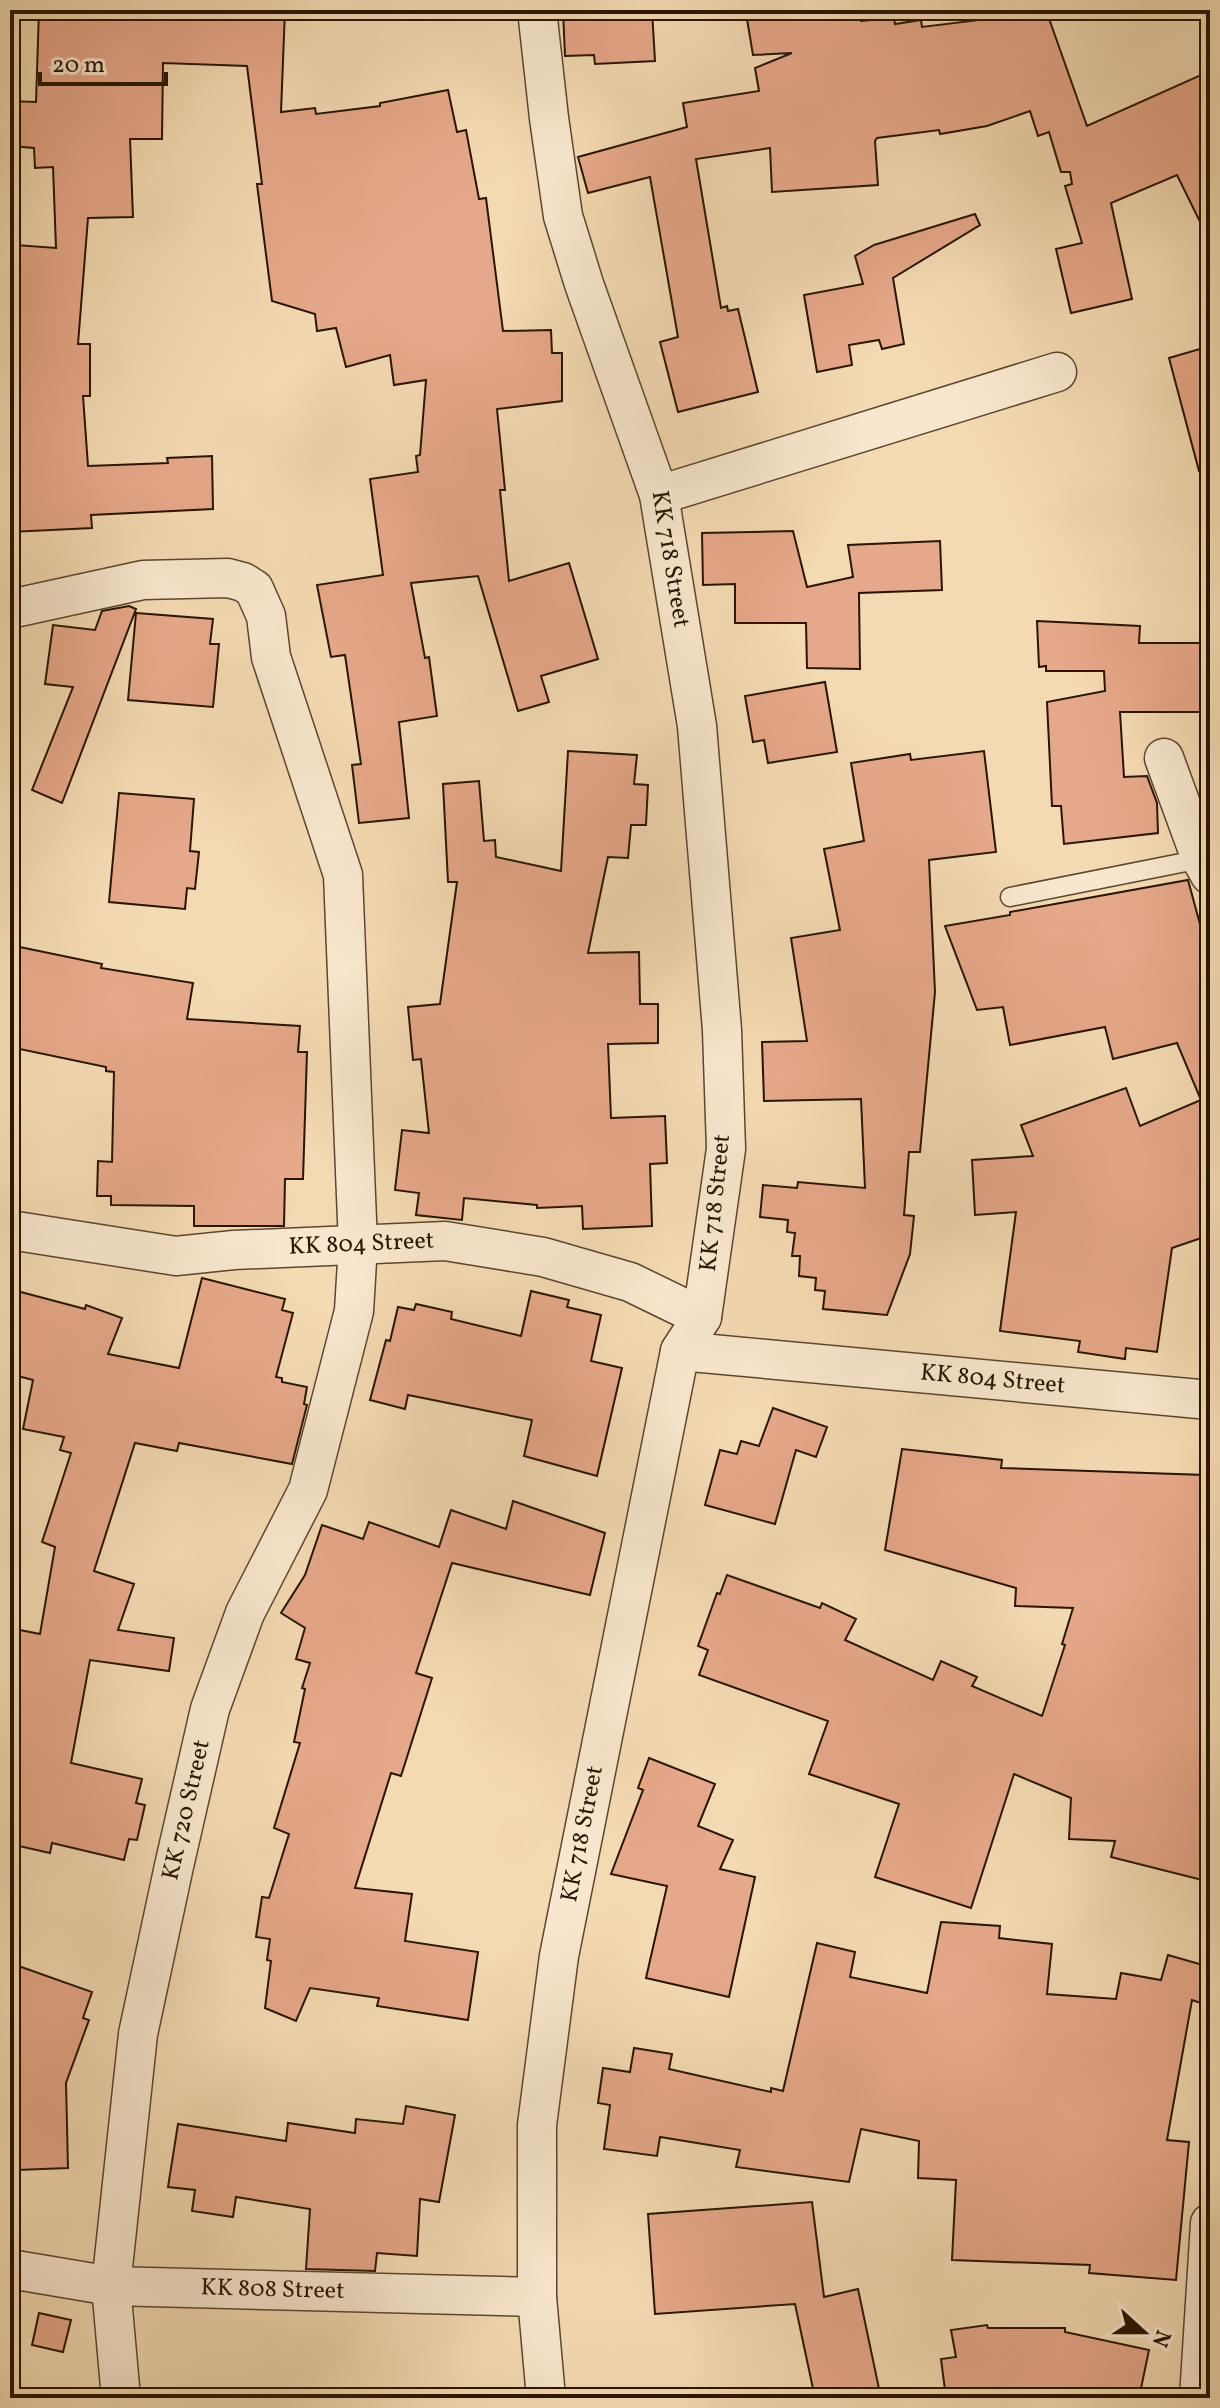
<svg xmlns="http://www.w3.org/2000/svg" width="1220" height="2408" viewBox="0 0 1220 2408" font-family="Vollkorn,serif">
	<style>
		.building { fill: #e6a88a; stroke: #291503; stroke-width: 2 }
		.lines { fill: none; stroke-linecap: round; stroke-linejoin: round }
		.service-casing { stroke: #5c462f; stroke-width: 21 }
		.minor-casing { stroke: #5c462f; stroke-width: 41 }
		.service { stroke: #f8e7ce; stroke-width: 18 }
		.minor { stroke: #f8e7ce; stroke-width: 38 }
		.labels { text-anchor: middle; dominant-baseline: central; stroke-width: 8; stroke-linejoin: round; paint-order: stroke }
		.street-label { font-size: 24px; fill: #291503; stroke: #f8e7ce }
	</style>
	<rect width="100%" height="100%" fill="#f4dab3"/>
	<filter id="stains"><feTurbulence type="fractalNoise" baseFrequency=".0025" numOctaves="4"/><feColorMatrix values="0 0 0 0 .2 0 0 0 0 .09 0 0 0 0 .02 0 0 0 .5 -.17"/></filter>
	<radialGradient id="worn" r=".72"><stop offset=".6" stop-color="#630" stop-opacity="0"/><stop offset="1" stop-color="#630" stop-opacity=".3"/></radialGradient>
	<!-- building -->
	<path class="building" d="M39,10H285L281,112L315,108L316,114L380,106V103L448,90L457,132L466,130L479,199L486,198L503,331L551,330L552,353H562V401L497,409L505,490H500L509,581L569,563L598,659L541,676L549,702L518,711L478,576L411,583L425,658L429,657L437,716L399,722L409,818L359,823L352,765L361,764L345,655L331,657L317,585L383,575L370,479L418,472L416,456L420,455L426,380L394,385L390,355L346,367L336,328L317,331L315,314L272,301L257,184H262L247,66L163,63L162,139H130L133,217L88,218L78,344H90V396H83L88,466L168,463L167,458L212,456L213,509L91,515L92,528L10,532V259H15L16,245L56,248L53,167L35,168L34,148L10,146V101L36,102Z
		M563,10H652L655,61L595,64L594,55L565,56Z
		M766,10H860L861,21L894,18L895,24L921,20L922,27L996,18L994,10H1046L1087,126L1210,71V242L1177,175L1111,203L1132,299L1071,313L1056,249L1082,243L1065,186L1072,184L1070,172H1061L1049,132L1038,136L1030,111L987,126L940,134L939,130L877,138L875,141L878,185L772,192L770,148L696,159L721,308L727,306L728,311L738,309L758,392L678,412L660,342L678,337L650,177L588,193L578,157L687,127L683,103L759,91L755,68L792,53L753,55L746,13Z
		M975,214L980,225L893,278L904,344L882,349L879,340L849,345L852,365L817,372L804,295L863,284L855,256L874,245Z
		M1210,346V469L1199,471L1169,358Z
		M793,531L807,587L853,577L848,545L940,541L942,590L859,593L860,669L807,668L806,623H735V584L703,585L702,533Z
		M129,606L136,609L62,803L32,790L73,687L45,684L53,625L95,630L102,611Z
		M136,613L213,619L210,644H219L213,707L128,700Z
		M1037,621L1140,626L1139,643H1210V712H1120L1124,777L1147,776L1157,803L1158,833L1064,844L1061,806H1052L1047,702L1105,691L1104,671H1046V666L1039,667Z
		M825,682L837,752L768,763L764,740L753,742L745,696Z
		M568,751L637,755L634,784L648,785L646,825H631L628,858L608,857L588,953L639,952L640,1004H658V1043L608,1044L611,1118L665,1116L667,1163L650,1164L652,1226L583,1229L582,1206L537,1208V1205L464,1198L462,1220L416,1215L419,1193L395,1190L402,1130L429,1133L421,1059L413,1060L408,1007L440,1004L457,882H448L443,784L479,781L484,841L495,840L496,857L561,871Z
		M984,751L996,852L929,860L935,992L920,1152H909L904,1215L914,1216L910,1254L887,1315L823,1309L825,1291L815,1290L816,1278L799,1276L800,1256H792L795,1233L787,1232L788,1220L760,1217L763,1185L797,1188L798,1182L865,1188L861,1099L764,1101L762,1042L807,1041L791,938L840,930L824,849L864,841L851,763L910,754L911,760Z
		M119,793L194,799L190,851L199,852L195,889L187,888L185,909L109,902Z
		M1188,880L1210,961V1235L1172,1248L1157,1352L1126,1348L1125,1359L1078,1352L1080,1341L1000,1331L1016,1212L975,1215L972,1160L1033,1156L1021,1125L1126,1088L1140,1126L1201,1100L1177,1043L1113,1059L1105,1027L1010,1045L1003,1007L977,1010L945,926L1010,915V912Z
		M10,945L102,964L101,968L193,983L187,1019L300,1026L298,1052H307L303,1179H285L284,1226H194V1206L111,1205V1196H97L98,1161L112,1162L114,1072L106,1071V1067L10,1047Z
		M202,1278L285,1299L282,1310L293,1313L276,1377L282,1378V1382L307,1387L304,1404L307,1405L292,1464L179,1443L177,1451L135,1443L94,1571L134,1584L118,1630L174,1638L169,1671L90,1660L71,1763L142,1779L136,1803L145,1805L137,1840L129,1839L124,1860L52,1843L50,1853L10,1844V1628L40,1634L55,1547L42,1542L71,1453L60,1450L64,1437L23,1429L33,1380L10,1374V1311L17,1291L85,1309L86,1305L122,1318L108,1354L179,1368Z
		M531,1291L569,1300L567,1307L601,1315L591,1361L622,1368L597,1476L524,1456L532,1420L408,1395L405,1409L370,1400L386,1340L390,1341L398,1307L414,1310L416,1304L452,1312L451,1319L521,1336Z
		M773,1408L827,1427L816,1457L796,1450L775,1524L705,1505L720,1450L737,1454L741,1441L759,1446Z
		M902,1449L1002,1460L1001,1468L1205,1475L1203,1486L1210,1485V1882L1111,1857L1115,1841L1069,1839L1071,1798L1014,1774L971,1908L875,1877L899,1804L809,1774L828,1721L699,1675L708,1650L698,1646L717,1593L720,1594L727,1575L820,1608L822,1603L856,1619L845,1640L933,1680L941,1661L977,1677L972,1686L1042,1716L1065,1645L1062,1644L1073,1608L1015,1606L1016,1588L885,1550Z
		M513,1501L605,1533L590,1595L452,1563L416,1673L432,1678L401,1776L391,1773L355,1888L412,1894L405,1941L478,1952L468,2020L377,2006L379,1998L310,1988L296,2021L265,2008L271,1961L267,1960L270,1939L256,1937L262,1897L269,1898L289,1834L274,1828L300,1743L294,1742L305,1689L302,1688L310,1663L296,1659L305,1628L281,1613L305,1575L322,1525L363,1539L369,1522L439,1547L451,1510L506,1529Z
		M649,1758L715,1784L698,1826L733,1840L720,1869L755,1877L729,1997L646,1978L667,1886L611,1874L643,1790L638,1788Z
		M941,1922L1000,1926L999,1938L1052,1944L1047,1994L1116,1999L1121,1973L1161,1980L1168,1955L1210,1967V1986L1204,2004L1192,2000L1167,2140L1189,2142L1176,2280L1089,2273L1090,2265L952,2260L956,2180L918,2178L919,2141L861,2129L849,2182L736,2167L740,2150L660,2137L657,2156L604,2149L610,2105L598,2103L603,2068L630,2072L634,2048L672,2054L669,2069L771,2092V2088L783,2091L817,1943L855,1952L850,1977L927,1993Z
		M10,1963L92,1992L83,2018L89,2020L66,2083L68,2168L17,2170L16,2101L10,2100Z
		M406,2106L455,2115L439,2202L420,2199L417,2256L377,2253L375,2271L306,2269L310,2209L236,2197L233,2217L192,2211L195,2190L168,2187L178,2124L286,2141L288,2123L355,2133L356,2119L403,2124Z
		M812,2202L824,2297L858,2289L881,2398H815L795,2304L655,2314L648,2214Z
		M39,2313L71,2320L63,2352L32,2345Z
		M987,2325L988,2328H1065V2332L1149,2350L1139,2398H946L941,2359L956,2357L951,2330Z"/>
	<g class="lines">
		<!-- service casing -->
		<g class="service-casing">
			<path id="service" d="M1010,897L1201,859"/>
		</g>
		<!-- minor casing -->
		<g class="minor-casing">
			<g id="minor">
				<path id="s1" d="M537,10L549,118L563,216L584,284L659,495L697,726L722,1030L726,1149L702,1317L680,1351L559,1956L537,2125V2297L546,2398"/>
				<path d="M659,495L1057,372"/>
				<path d="M10,609L143,580L228,578L243,582L254,589L266,616L271,657L343,875L358,1245L354,1311L308,1490L245,1613L210,1709L174,1866L138,2034L111,2286L121,2398"/>
				<path d="M1164,758L1201,859L1210,875"/>
				<path id="s2" d="M10,1230L176,1256L234,1250L445,1241L543,1257L630,1282L702,1317"/>
				<path id="s3" d="M680,1351L1210,1400"/>
				<path id="s4" d="M10,2269L111,2286L537,2297"/>
				<path d="M1199,2398L1210,2223"/>
			</g>
		</g>
		<!-- service -->
		<use href="#service" class="service"/>
		<!-- minor -->
		<use href="#minor" class="minor"/>
	</g>
	<g class="labels">
		<!-- street labels -->
		<g class="street-label">
			<text stroke="none"><textPath href="#s1" startOffset="568">KK 718 Street</textPath></text>
			<text transform="translate(716 1203) rotate(-84)">KK 718 Street</text>
			<text stroke="none"><textPath href="#s2" startOffset="354">KK 804 Street</textPath></text>
			<text stroke="none"><textPath href="#s3" startOffset="314">KK 804 Street</textPath></text>
			<text transform="translate(187 1810) rotate(-77)">KK 720 Street</text>
			<text transform="translate(583 1834) rotate(-79)">KK 718 Street</text>
			<text stroke="none"><textPath href="#s4" startOffset="264">KK 808 Street</textPath></text>
		</g>
	</g>
	<!-- margin -->
	<rect width="1220" height="2408" fill="none" stroke="#f4dab3" stroke-width="40"/>
	<rect x="12" y="12" width="1196" height="2384" fill="none" stroke="#291503" stroke-width="4"/>
	<rect x="20" y="20" width="1180" height="2368" fill="none" stroke="#291503" stroke-width="2"/>
	<!-- north arrow -->
	<g transform="translate(1144 2332) rotate(111)" stroke="#f8e7ce" stroke-width="6" paint-order="stroke">
	<path d="M0-6L14 30L0 20L-14 30Z" fill="#291503"/>
	<text y="-12" font-size="22" font-weight="bold" text-anchor="middle" fill="#291503">N</text>
	</g>
	<!-- scale -->
	<path d="M40 72v12h126v-12" fill="none" stroke="#291503" stroke-width="4"/>
	<text x="52" y="72" font-size="24" fill="#291503" stroke="#f8e7ce" stroke-width="6" paint-order="stroke">20 m</text>
	<rect width="100%" height="100%" filter="url(#stains)"/>
	<rect width="100%" height="100%" fill="url(#worn)"/>
</svg>
